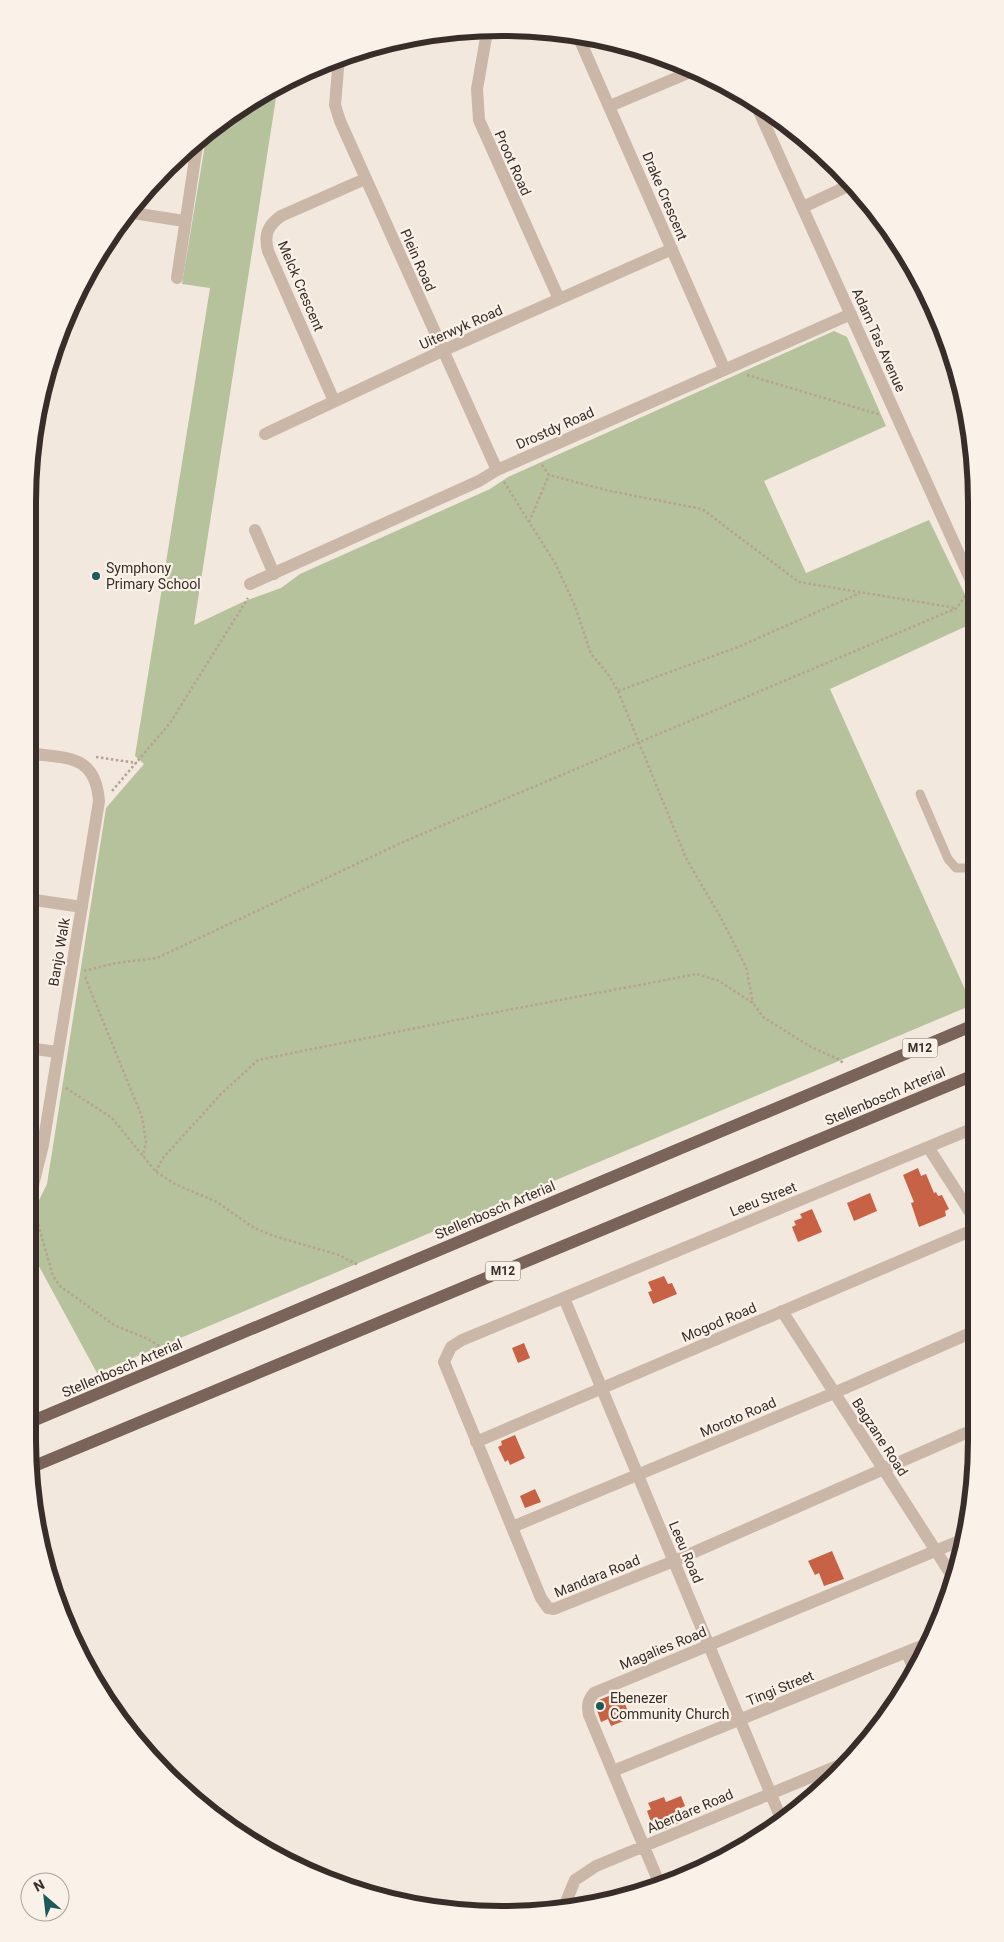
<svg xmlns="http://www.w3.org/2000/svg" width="1004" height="1942" viewBox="0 0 1004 1942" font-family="Roboto,sans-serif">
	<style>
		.green { fill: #b6c29c }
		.building { fill: #c76246 }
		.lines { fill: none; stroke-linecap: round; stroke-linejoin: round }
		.path { stroke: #b7a192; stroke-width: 2.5; stroke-dasharray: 2.5 2.5; stroke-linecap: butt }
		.service { stroke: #cbb7a8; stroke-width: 9 }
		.minor { stroke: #cbb7a8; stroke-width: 12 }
		.primary { stroke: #7a6359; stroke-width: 12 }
		.poi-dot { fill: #1d585a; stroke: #faf2e9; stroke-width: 2 }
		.labels { text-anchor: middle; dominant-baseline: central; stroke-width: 4.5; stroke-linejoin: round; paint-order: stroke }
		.shield { fill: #faf2e9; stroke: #726863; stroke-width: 1 }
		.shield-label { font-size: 12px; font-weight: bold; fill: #382d29 }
		.street-label { font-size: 14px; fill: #382d29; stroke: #faf2e9 }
		.poi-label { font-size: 14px; fill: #382d29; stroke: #faf2e9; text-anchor: start }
		.rim { fill: none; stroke: #382d29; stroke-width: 6 }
	</style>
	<rect width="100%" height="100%" fill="#f3e8dd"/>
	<!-- green -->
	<path class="green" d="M278,85L194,625L245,601L281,588L300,574L490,489L508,477L834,331L847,337L886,426L764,481L806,573L929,520L973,611V623L830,689L972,1005L97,1373L28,1246V1223L47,1184L106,808L144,764L135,756L210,288L182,284L207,132L265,91Z"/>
	<!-- building -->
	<path class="building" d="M918,1168L921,1176L926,1174L934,1193L936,1192L938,1196L942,1195L949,1209L945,1211L946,1216L919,1227L911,1203L914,1202L903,1175Z
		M870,1193L877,1211L854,1221L847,1203Z
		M812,1209L822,1232L798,1242L792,1227L796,1225L794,1221L802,1218L800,1214Z
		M664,1276L668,1284L672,1283L677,1294L653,1304L648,1292L652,1291L648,1282Z
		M524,1343L530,1358L518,1363L512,1348Z
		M515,1435L525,1458L510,1465L508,1460L505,1462L498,1447L502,1445L501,1441Z
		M535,1489L541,1502L525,1508L520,1496Z
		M832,1551L844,1579L824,1586L819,1573L815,1575L808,1561Z
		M611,1695L613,1698L621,1695L631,1718L611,1726L608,1719L601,1722L596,1707L599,1700Z
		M681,1796L685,1806L676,1810L681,1822L660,1831L656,1820L651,1822L647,1811L651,1809L648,1803L664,1797L666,1802Z"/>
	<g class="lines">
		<!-- path -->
		<path class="path" d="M747,375L881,415
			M542,465L549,475L610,491L702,509L799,582L956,608
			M504,482L555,563L575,606L591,654L608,674L618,691L686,858L721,918L746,967L753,1003
			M529,522L549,475
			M618,691L738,647L860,593
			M96,757L137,763
			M112,791L170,723L248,598
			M84,971L116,963L157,958L403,842L957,608L965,596
			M85,977L142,1117L146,1142L143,1156
			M66,1088L112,1118L156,1172L175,1184L217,1202L254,1228L274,1236L339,1255L358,1265
			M156,1172L162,1159L221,1094L258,1060L471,1017L697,974L719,981L753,1003L763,1017L811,1047L840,1060L843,1063
			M32,1218L37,1220L53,1276L60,1286L114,1325L148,1339L161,1347"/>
		<!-- service -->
		<path class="service" d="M920,794L948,859L956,868H974"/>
		<!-- minor -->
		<path class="minor" d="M487,32L477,89L479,120L559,299
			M578,36L724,368
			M339,57L335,105L340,121L497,470
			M610,106L695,70
			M757,107L973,585
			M803,207L850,185
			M127,212L184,221
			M177,278L198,139
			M334,401L268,251C264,235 267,226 281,216L365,179
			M265,434L442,351L672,249
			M255,530L274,574
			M250,584L479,481L497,470L851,314
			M28,899L82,907
			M28,1048L57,1052
			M974,1128L462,1340L451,1347L444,1362L541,1598L548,1608L554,1609L674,1561L975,1429
			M928,1147L975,1220
			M28,1205L43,1145L99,801C95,753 67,759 28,753
			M564,1298L780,1816
			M782,1311L954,1579
			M476,1442L975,1229
			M512,1527L834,1393L975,1331
			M907,1653L914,1669
			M613,1771L931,1642
			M660,1885L589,1715C587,1706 588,1700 594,1693L964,1539
			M563,1909L575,1880L596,1866L847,1762"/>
		<!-- primary -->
		<path class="primary" d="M28,1423L974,1025
			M32,1467L974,1075"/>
	</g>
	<!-- markers -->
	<g class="poi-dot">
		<circle cx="96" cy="576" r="5"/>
		<circle cx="600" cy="1706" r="5"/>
	</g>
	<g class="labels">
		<!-- shield labels -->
		<g class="shield">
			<rect x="902.5" y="1038.5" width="35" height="19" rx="4"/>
			<rect x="485.5" y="1261.5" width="35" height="19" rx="4"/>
		</g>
		<g class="shield-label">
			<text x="920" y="1048">M12</text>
			<text x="503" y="1271">M12</text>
		</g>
		<!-- street labels -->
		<g class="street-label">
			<text transform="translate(513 163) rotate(66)">Proot Road</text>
			<text transform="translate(665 196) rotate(67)">Drake Crescent</text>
			<text transform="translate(418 260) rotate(66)">Plein Road</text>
			<text transform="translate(301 286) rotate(67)">Melck Crescent</text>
			<text transform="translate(461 327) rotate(-24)">Uiterwyk Road</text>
			<text transform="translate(879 340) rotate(66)">Adam Tas Avenue</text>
			<text transform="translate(555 428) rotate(-24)">Drostdy Road</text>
			<text transform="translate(59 952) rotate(-80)">Banjo Walk</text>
			<text transform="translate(885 1096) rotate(-23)">Stellenbosch Arterial</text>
			<text transform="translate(763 1199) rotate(-22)">Leeu Street</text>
			<text transform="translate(495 1210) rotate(-23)">Stellenbosch Arterial</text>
			<text transform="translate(719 1322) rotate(-23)">Mogod Road</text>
			<text transform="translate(122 1368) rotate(-23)">Stellenbosch Arterial</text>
			<text transform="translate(738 1417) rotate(-23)">Moroto Road</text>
			<text transform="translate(880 1437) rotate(57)">Bagzane Road</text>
			<text transform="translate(686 1552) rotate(67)">Leeu Road</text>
			<text transform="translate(597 1576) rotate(-22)">Mandara Road</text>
			<text transform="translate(663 1648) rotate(-22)">Magalies Road</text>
			<text transform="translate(780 1688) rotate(-22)">Tingi Street</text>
			<text transform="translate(690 1811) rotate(-23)">Aberdare Road</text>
		</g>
		<!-- poi labels -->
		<g class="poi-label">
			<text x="106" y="568">Symphony<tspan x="106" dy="16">Primary School</tspan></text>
			<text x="610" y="1698">Ebenezer<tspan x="610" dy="16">Community Church</tspan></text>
		</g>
	</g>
	<!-- crop -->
	<path d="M0 0H1004V1942H0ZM502 36H502A466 466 0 0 1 968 502V1440A466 466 0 0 1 502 1906H502A466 466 0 0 1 36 1440V502A466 466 0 0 1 502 36Z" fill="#faf2e9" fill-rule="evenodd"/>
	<path class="rim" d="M502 36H502A466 466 0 0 1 968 502V1440A466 466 0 0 1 502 1906H502A466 466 0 0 1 36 1440V502A466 466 0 0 1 502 36Z"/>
	<!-- north arrow -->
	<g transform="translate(45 1897) rotate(332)"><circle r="24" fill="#faf2e9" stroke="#aca39c"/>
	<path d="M0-4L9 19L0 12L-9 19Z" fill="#1d585a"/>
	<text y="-8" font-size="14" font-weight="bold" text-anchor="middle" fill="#382d29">N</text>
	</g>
</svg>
